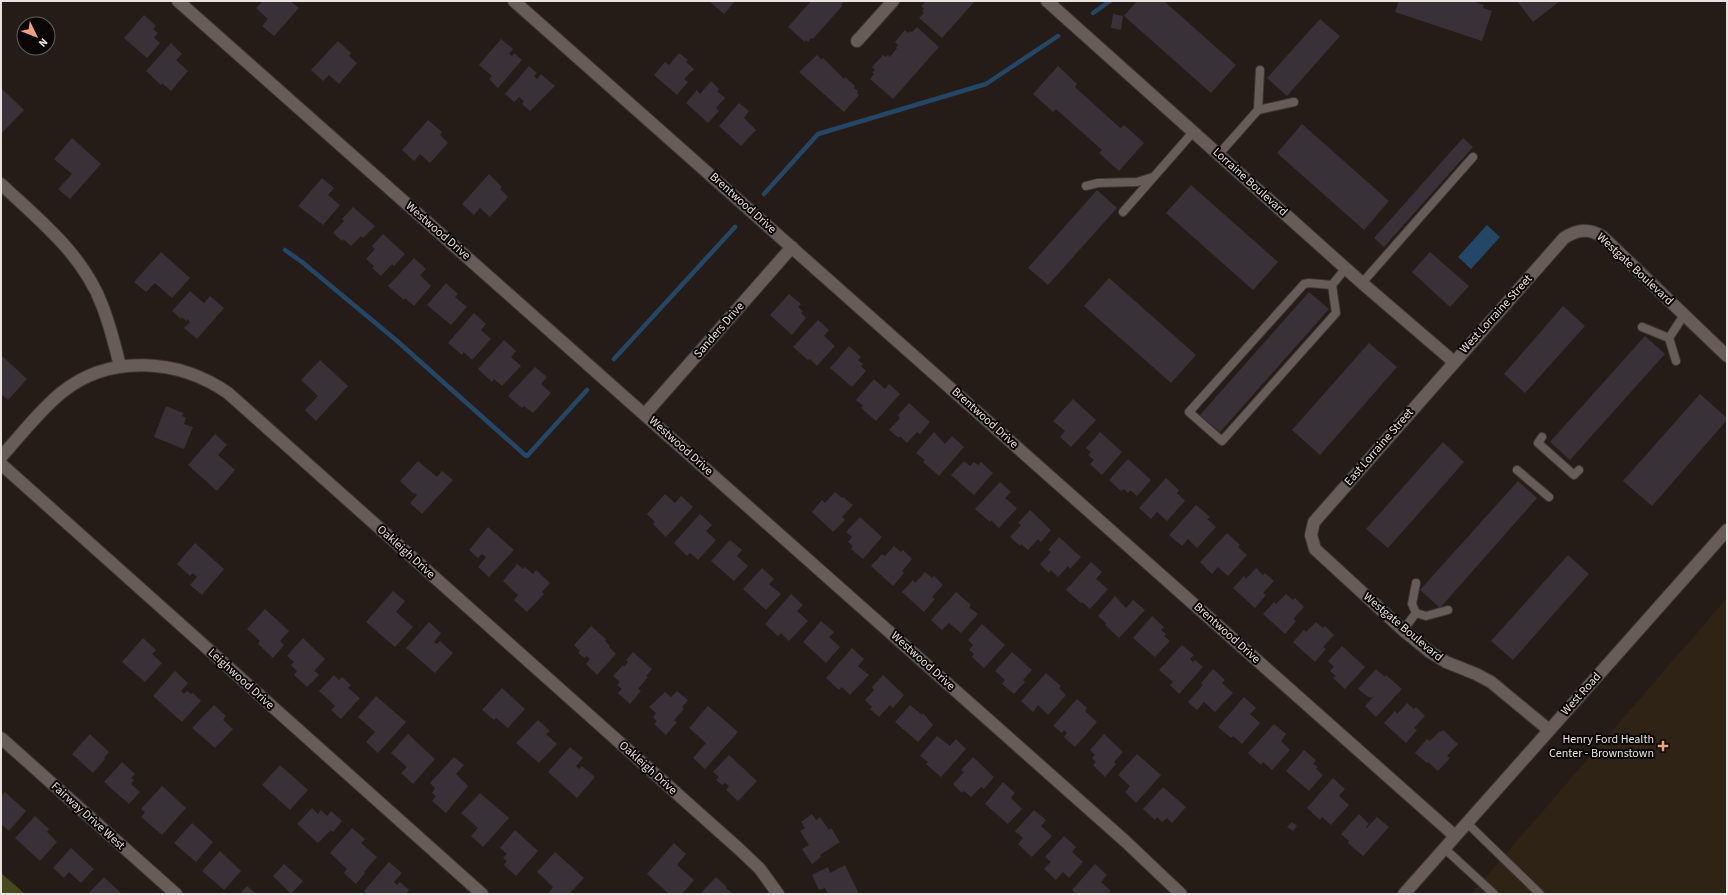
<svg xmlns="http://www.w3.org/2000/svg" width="1728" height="895" viewBox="0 0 1728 895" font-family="'Source Sans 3',sans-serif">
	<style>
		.medical { fill: #2e2314 }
		.green { fill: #45491b }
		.water { fill: #234767 }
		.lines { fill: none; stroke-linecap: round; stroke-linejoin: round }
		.stream { stroke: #234767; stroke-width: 4.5 }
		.building { fill: #393138 }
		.lane-casing { stroke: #3e3634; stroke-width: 10 }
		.street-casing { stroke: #3e3634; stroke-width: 14 }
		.secondary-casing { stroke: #3e3634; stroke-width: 14 }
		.lane { stroke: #675c58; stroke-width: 8 }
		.street { stroke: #675c58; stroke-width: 12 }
		.secondary { stroke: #675c58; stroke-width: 12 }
		.poi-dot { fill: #f0a279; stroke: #0b0706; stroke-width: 1.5 }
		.labels { text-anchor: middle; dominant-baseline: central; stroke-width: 4; stroke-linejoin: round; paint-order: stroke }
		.street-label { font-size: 12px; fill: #e8e2e0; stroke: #0b0706 }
		.poi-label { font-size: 12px; fill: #e8e2e0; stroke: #0b0706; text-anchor: end }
	</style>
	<rect width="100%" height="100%" fill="#251c18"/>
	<!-- medical -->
	<path class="medical" d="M1727,598V894H1471Z"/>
	<!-- green -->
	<path class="green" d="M1,873L25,894H1Z"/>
	<!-- water -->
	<path class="water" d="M1487,225L1500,237L1471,269L1458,257Z"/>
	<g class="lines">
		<!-- stream -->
		<path class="stream" d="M1093,13L1110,1
			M764,194L818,134L986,84L1058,36
			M285,250L302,262L396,340L525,455L527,456L587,390
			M614,359L735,227"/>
	</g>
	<!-- building -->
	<path class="building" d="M263,1H290L299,8L274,36L262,26L268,19L256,8Z
		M709,1H735L724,14Z
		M811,1H844L841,5L842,6L813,39L811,38L808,42L806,40L805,42L788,27Z
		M926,1H975L942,38L919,18L924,13L922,11L924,9L921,6Z
		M1137,1H1164L1236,65L1211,93L1124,16Z
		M1399,1H1472L1484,5L1483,8L1492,11L1482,41L1395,12Z
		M1517,1H1560L1533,22Z
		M1113,14L1123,16L1121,30L1111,28Z
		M144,15L156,26L153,29L158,33L154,38L160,43L147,58L124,38Z
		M1320,19L1340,36L1287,96L1267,78Z
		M917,27L939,47L893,99L870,79L874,74L872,72L875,70L872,67L883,55L886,57L888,55L890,57L897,48L896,47L898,45L895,42L905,30L908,33L910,31L912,32Z
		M501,39L513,49L509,54L512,56L514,53L522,60L498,88L489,79L492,76L479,65Z
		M338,41L351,53L349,56L357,63L339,84L329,75L323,81L311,70Z
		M171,43L182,54L176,60L188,71L171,91L162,83L161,85L146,71Z
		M679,53L688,60L686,62L694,69L684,79L688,82L677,95L654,75L665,62L669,65Z
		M817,55L821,59L823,58L844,79L845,77L855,86L854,88L858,91L857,93L859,95L844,112L799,72Z
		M529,66L537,73L534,76L537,79L541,74L555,86L530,111L522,104L524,101L519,97L514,102L505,94Z
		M1058,66L1077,84L1075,87L1119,127L1121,128L1124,125L1144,143L1119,171L1099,153L1102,150L1056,109L1053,112L1033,94Z
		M711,81L719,89L717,91L725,98L716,108L719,111L708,123L686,103L697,90L700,94Z
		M1,88L24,110L1,134Z
		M739,103L749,111L744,118L756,130L741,146L719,126Z
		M428,120L442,132L440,135L448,143L430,163L420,154L414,161L402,150Z
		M1302,124L1389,201L1364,230L1277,153Z
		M72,138L101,164L70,199L58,189L72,174L54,159Z
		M1463,138L1473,147L1384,247L1374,238Z
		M489,174L502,187L500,189L508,197L490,217L480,208L474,215L462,204Z
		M322,178L334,188L328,195L340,205L323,225L298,206Z
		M1191,185L1278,262L1253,290L1166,213Z
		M1097,190L1117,208L1048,285L1028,268Z
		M353,207L375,226L363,238L361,236L351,246L343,239L342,241L333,233L344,221L342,219Z
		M383,234L405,254L394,266L392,264L381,276L372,268L374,266L366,259L375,249L372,246Z
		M161,252L190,278L172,298L155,283L146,292L134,282Z
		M1430,252L1469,286L1450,307L1412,272Z
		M414,258L426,269L420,275L431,286L414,306L405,298L404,300L388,286Z
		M1109,278L1196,355L1171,383L1084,306Z
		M446,283L458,294L455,297L467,307L451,325L427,305Z
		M190,291L204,303L210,296L224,308L197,339L184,328L190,322L188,319L186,321L182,317L181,319L172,311Z
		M1309,292L1329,309L1220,432L1200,415Z
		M789,294L801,304L798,307L803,311L801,313L806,318L792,335L770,315Z
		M1563,306L1585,326L1525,393L1504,374Z
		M474,313L486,324L481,330L491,339L472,360L464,352L462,355L448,343Z
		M818,320L829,330L824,336L835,346L817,366L810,359L808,360L793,347Z
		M1645,336L1665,354L1570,460L1550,442Z
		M504,340L516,351L511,357L521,366L502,386L494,379L492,382L478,369Z
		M1369,343L1397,367L1320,455L1292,430Z
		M849,346L861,357L858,360L863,364L861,366L866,371L852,387L830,368Z
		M1,355L27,379L8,400L1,394Z
		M320,360L348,386L316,421L305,410L318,396L301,380Z
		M535,367L547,377L541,384L551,393L533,413L524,406L522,408L508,396Z
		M874,379L885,389L889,384L900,394L876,421L861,408L863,406L856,400Z
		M1700,394L1727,418V420L1652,506L1623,481Z
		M1073,399L1096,420L1071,447L1060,437L1065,431L1053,421Z
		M909,403L930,422L920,434L917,432L907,443L900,436L899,438L889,430L900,418L898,415Z
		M166,406L183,413L182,416L186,418L184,424L193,427L184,449L154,437Z
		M934,432L945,444L952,436L964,447L939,476L923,462L925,460L916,453Z
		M1100,432L1122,452L1102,475L1090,464L1094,460L1088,455L1091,452L1086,448Z
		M215,434L227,445L218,455L235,470L217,491L188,465Z
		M1443,442L1464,462L1388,548L1366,529Z
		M1128,459L1151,480L1137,496L1130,490L1128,493L1124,489L1121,491L1109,480Z
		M418,461L437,477L442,471L453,480L422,514L410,503L417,495L415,493L414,494L400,481Z
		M964,461L970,466L974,462L978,465L981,462L993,473L974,495L951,475Z
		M1166,478L1179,490L1177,493L1185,501L1167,521L1157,512L1151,519L1139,508Z
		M1518,481L1537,498L1440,608L1420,590Z
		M1000,482L1011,492L1005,498L1017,508L999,528L991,520L990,522L975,509Z
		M835,492L842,498L843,497L853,505L842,517L845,520L833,532L812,512L822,500L825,503Z
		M665,494L675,503L681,496L693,507L666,537L653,524L655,522L647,514Z
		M1196,505L1210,517L1207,519L1216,527L1197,548L1188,539L1182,546L1169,535Z
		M1030,510L1051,530L1041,542L1038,539L1028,550L1021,544L1020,546L1010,537L1021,525L1018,523Z
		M700,514L712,525L706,531L716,540L698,560L690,553L687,556L674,543Z
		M860,517L882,537L863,559L851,549L853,546L848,542L852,537L846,532Z
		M488,527L514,550L489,577L478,567L486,557L482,554L478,558L469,550Z
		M1227,533L1240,545L1238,547L1247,555L1228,576L1218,567L1212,574L1200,562Z
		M1059,537L1081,557L1070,569L1068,566L1058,577L1051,570L1049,573L1040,564L1051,552L1048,550Z
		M730,540L742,550L737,556L748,566L734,581L711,561Z
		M195,543L224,569L202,595L190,585L197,577L193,573L190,576L177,564Z
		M894,546L901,552L903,550L912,559L902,571L904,573L893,586L871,566L882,554L885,556Z
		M1568,555L1589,574L1513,660L1491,641Z
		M1091,562L1102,572L1096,579L1108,589L1090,609L1082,602L1081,603L1066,590Z
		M517,564L523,569L525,567L533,574L536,570L550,583L542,592L544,594L527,612L514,600L518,595L503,581Z
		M762,568L774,579L769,584L781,594L766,610L743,589Z
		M1256,568L1263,575L1265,573L1274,581L1263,593L1266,595L1255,608L1233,588L1244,576L1246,579Z
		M925,572L932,578L934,576L943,585L932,597L935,599L924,612L902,592L913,580L915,583Z
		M393,591L405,601L396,612L413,627L395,647L366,622Z
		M956,592L971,605L969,607L978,614L961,633L949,623L942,630L931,620Z
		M791,594L803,605L797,611L808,621L789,641L781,633L778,636L765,624Z
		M1286,594L1293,600L1295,598L1304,607L1293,619L1296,621L1285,634L1263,614L1274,602L1276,604Z
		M1115,596L1126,608L1133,600L1145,610L1119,638L1105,625L1106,623L1098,616Z
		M265,609L289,631L280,641L284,645L273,658L258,644L260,641L247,629Z
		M1152,616L1164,627L1161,630L1166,634L1164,636L1170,641L1155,657L1133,638Z
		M821,621L834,632L829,637L840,647L826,663L803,642Z
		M429,622L441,633L434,642L437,644L440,641L453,653L435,673L406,648Z
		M1316,622L1323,628L1325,626L1334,635L1323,647L1326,649L1315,662L1293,642L1304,630L1306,632Z
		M982,624L1005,645L984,668L972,657L974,654L969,650L973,645L968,640Z
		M591,626L606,639L605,641L610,646L609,647L616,654L597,675L586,664L590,659L586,656L585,658L578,653L580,651L574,645Z
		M143,638L156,650L152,654L162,663L145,682L122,662Z
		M303,638L325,659L314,671L319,675L307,687L294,675L297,671L291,665L294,662L287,656Z
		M1182,645L1194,655L1190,659L1193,662L1195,660L1203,667L1179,694L1170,685L1173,682L1159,670Z
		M1342,646L1365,667L1345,689L1333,678L1336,676L1330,671L1334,667L1328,661Z
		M852,648L864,659L858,666L869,675L850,695L842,687L839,690L826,678Z
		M633,652L652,669L646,676L648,677L638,689L641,691L630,704L618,693L622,689L617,685L620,682L613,676L623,665L624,667L628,662L626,660Z
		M1012,652L1032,670L1023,680L1025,682L1014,694L1002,684L1005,680L995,671Z
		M1213,669L1225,680L1222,683L1233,693L1215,712L1204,702L1197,710L1188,702L1203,685L1201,683Z
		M1376,669L1385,677L1386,675L1402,689L1376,717L1365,706L1374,696L1371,698L1367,696L1358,689Z
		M175,671L188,683L181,691L184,694L187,691L191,694L193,693L201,701L182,722L153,696Z
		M1046,673L1061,686L1059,688L1066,695L1048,715L1038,705L1033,712L1021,701Z
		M334,675L339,680L342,677L351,685L348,688L360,698L341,719L331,710L335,706L319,691Z
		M883,675L904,695L893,708L890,705L879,717L870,709L872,707L865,700L874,690L872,687Z
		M502,688L525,709L508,728L496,718L494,720L482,710Z
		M677,691L688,700L682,707L684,709L674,720L677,722L666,735L654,724L657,721L653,717L656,713L649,707L665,692L671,697Z
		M376,696L406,722L378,753L366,742L375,732L358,717Z
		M1244,697L1256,708L1250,714L1260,723L1242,744L1233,736L1231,738L1218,727Z
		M1077,699L1087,708L1085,711L1097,722L1075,747L1064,737L1067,733L1064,730L1062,733L1053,726Z
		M1407,703L1414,709L1416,707L1425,716L1414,728L1417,730L1406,743L1384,723L1395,711L1397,714Z
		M214,705L226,716L223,720L233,729L215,748L192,728Z
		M910,705L922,715L923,713L933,725L918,742L895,722Z
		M708,706L738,732L705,769L693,758L706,743L689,728Z
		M538,720L550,731L546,734L557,744L539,763L516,743Z
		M1274,724L1286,734L1281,741L1290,750L1272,770L1263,762L1261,765L1248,753Z
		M1443,730L1458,744L1447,756L1450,758L1438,771L1428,762L1427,763L1415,753L1427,739L1430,741L1440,731L1441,732Z
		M90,734L109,752L104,758L105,759L93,773L72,754Z
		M408,734L435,759L413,784L401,773L407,767L391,753Z
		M1104,734L1123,752L1114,762L1116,764L1105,777L1093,765L1096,762L1092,758L1095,755L1090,750Z
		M937,736L950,746L956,739L966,749L941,777L926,764L928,762L920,756Z
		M570,747L583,758L576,766L579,769L582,766L595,777L577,798L548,772Z
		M1304,750L1316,760L1313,764L1318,767L1316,769L1323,775L1309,791L1286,771Z
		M1137,754L1161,775L1136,803L1125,792L1130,786L1118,775Z
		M729,755L757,781L738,801L726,790L729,786L725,783L722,785L716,780L719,777L713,772Z
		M454,757L464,765L456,774L468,786L446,813L432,801L436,796L432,793L435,788L430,783Z
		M973,757L994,777L984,789L981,787L971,797L964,791L962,793L953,784L964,772L961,770Z
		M122,762L135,774L131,778L134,780L131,784L140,792L129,804L104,782Z
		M280,765L308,790L290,810L262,785Z
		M1333,778L1345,789L1339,796L1349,805L1331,825L1322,817L1320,820L1307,808Z
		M1003,782L1015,793L1011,798L1022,809L1008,824L985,804Z
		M162,786L186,808L162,835L141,817L145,812L141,809Z
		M1163,787L1186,807L1172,823L1167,818L1162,822L1157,817L1155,820L1143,809Z
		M5,792L26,811L9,831L1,824V796Z
		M480,793L509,818L483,847L471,836L478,828L461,813Z
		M312,808L318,814L321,810L327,816L331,811L342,821L333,832L331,830L318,843L297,824Z
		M1034,810L1046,820L1041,826L1052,836L1032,857L1018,844L1023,838L1015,831Z
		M812,814L816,820L820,817L829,830L831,828L840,842L820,855L821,857L812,864L802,849L809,845L800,831L805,828L801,822Z
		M1359,814L1369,824L1366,827L1367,828L1377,817L1389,827L1363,856L1348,843L1349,841L1341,834Z
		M35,816L49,829L47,832L57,842L40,861L15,838Z
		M1292,822L1297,826L1293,831L1287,827Z
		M192,823L213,842L196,862L174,843Z
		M352,828L365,839L361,843L377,857L364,872L365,873L356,884L344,873L347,869L330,853Z
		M515,830L538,851L516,876L504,865L507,861L503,858L507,854L500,848Z
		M1064,836L1076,847L1072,852L1083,862L1069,878L1063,872L1056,880L1044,869L1051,862L1045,857Z
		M674,843L686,854L677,865L694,880L682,894H669L647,874Z
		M71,848L94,869L81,883L69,872L64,878L53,868Z
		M220,851L241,871L224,890L202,871Z
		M555,852L584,878L569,894H548L553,887L537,872Z
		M389,862L402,873L394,882L397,885L400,882L409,890L406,894H367L364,891Z
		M284,864L303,881L291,894L273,876Z
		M1095,864L1107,875L1101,882L1111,891L1108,894H1076L1072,890Z
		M845,865L859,894H828L825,888L819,890L812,875L828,867L830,873Z
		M104,877L122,894H88Z
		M716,877L727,887L726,888L733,894H700Z
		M247,886L256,894H240Z"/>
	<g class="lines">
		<!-- lane casing -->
		<g class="lane-casing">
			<path id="lane" d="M1258,110L1294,102
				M1219,154L1258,110L1260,70
				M1086,186L1098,183L1137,182L1153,177
				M1123,212L1194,131
				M1362,283L1473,157
				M1332,285L1336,313L1222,441L1189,412L1304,284L1309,283L1332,285L1346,268
				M1642,327L1669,338
				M1676,361L1669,338L1684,315
				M1542,437L1538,443L1574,475L1579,470
				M1517,470L1549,497
				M1416,583L1412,604L1416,613L1426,616L1448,610
				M1403,630L1416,613
				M1467,823L1540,894
				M1444,848L1494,894"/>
		</g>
		<!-- street casing -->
		<g class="street-casing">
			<path id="street" d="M178,1L1125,841L1181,894
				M514,1L1455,836
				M1047,1L1362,283L1454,362
				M857,41L893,1
				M1,184C39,220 83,254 102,305C110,325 115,346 120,366
				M645,414L792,247
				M1,457C21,435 39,411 61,393C110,353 179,359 228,393L739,849L760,869L778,894
				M1,464L482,894
				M1549,730L1491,682L1476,674L1446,662L1430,652L1403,630L1315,549L1311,535L1314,522L1564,238C1578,229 1589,228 1603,237L1727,356
				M1,738L176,894"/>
		</g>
		<!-- secondary casing -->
		<g class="secondary-casing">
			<path id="secondary" d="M1404,894L1727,530"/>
		</g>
		<!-- lane -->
		<use href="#lane" class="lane"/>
		<!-- street -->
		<use href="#street" class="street"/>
		<!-- secondary -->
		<use href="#secondary" class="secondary"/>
	</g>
	<!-- markers -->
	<path class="poi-dot" d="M1661 740h4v4h4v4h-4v4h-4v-4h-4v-4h4z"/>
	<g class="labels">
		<!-- street labels -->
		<g class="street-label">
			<text transform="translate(1250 182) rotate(42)">Lorraine Boulevard</text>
			<text transform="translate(743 203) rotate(42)">Brentwood Drive</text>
			<text transform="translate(438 231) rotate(41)">Westwood Drive</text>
			<text transform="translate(1635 269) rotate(43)">Westgate Boulevard</text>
			<text transform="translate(1496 314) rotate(-48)">West Lorraine Street</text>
			<text transform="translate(719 330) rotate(-49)">Sanders Drive</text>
			<text transform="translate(985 418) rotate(42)">Brentwood Drive</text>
			<text transform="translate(681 446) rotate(42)">Westwood Drive</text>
			<text transform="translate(1379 447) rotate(-49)">East Lorraine Street</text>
			<text transform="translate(406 552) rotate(42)">Oakleigh Drive</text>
			<text transform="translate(1403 627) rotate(40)">Westgate Boulevard</text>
			<text transform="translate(1227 633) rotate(42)">Brentwood Drive</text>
			<text transform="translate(923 661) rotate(42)">Westwood Drive</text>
			<text transform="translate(241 679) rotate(42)">Leighwood Drive</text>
			<text transform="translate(1581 694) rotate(-48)">West Road</text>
			<text transform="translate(648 768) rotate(42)">Oakleigh Drive</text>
			<text transform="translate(88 816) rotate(42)">Fairway Drive West</text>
		</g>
		<!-- poi labels -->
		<g class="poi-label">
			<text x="1654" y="739">Henry Ford Health<tspan x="1654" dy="14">Center - Brownstown</tspan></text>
		</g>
	</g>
	<!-- border -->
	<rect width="1728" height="895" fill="none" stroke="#e8e2e0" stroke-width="4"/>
	<!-- north arrow -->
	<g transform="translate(36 36) rotate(133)"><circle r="19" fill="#0b0706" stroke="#635f5d"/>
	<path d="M0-3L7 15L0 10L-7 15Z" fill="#f0a279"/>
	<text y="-6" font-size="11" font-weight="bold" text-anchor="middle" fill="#e8e2e0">N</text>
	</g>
</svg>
